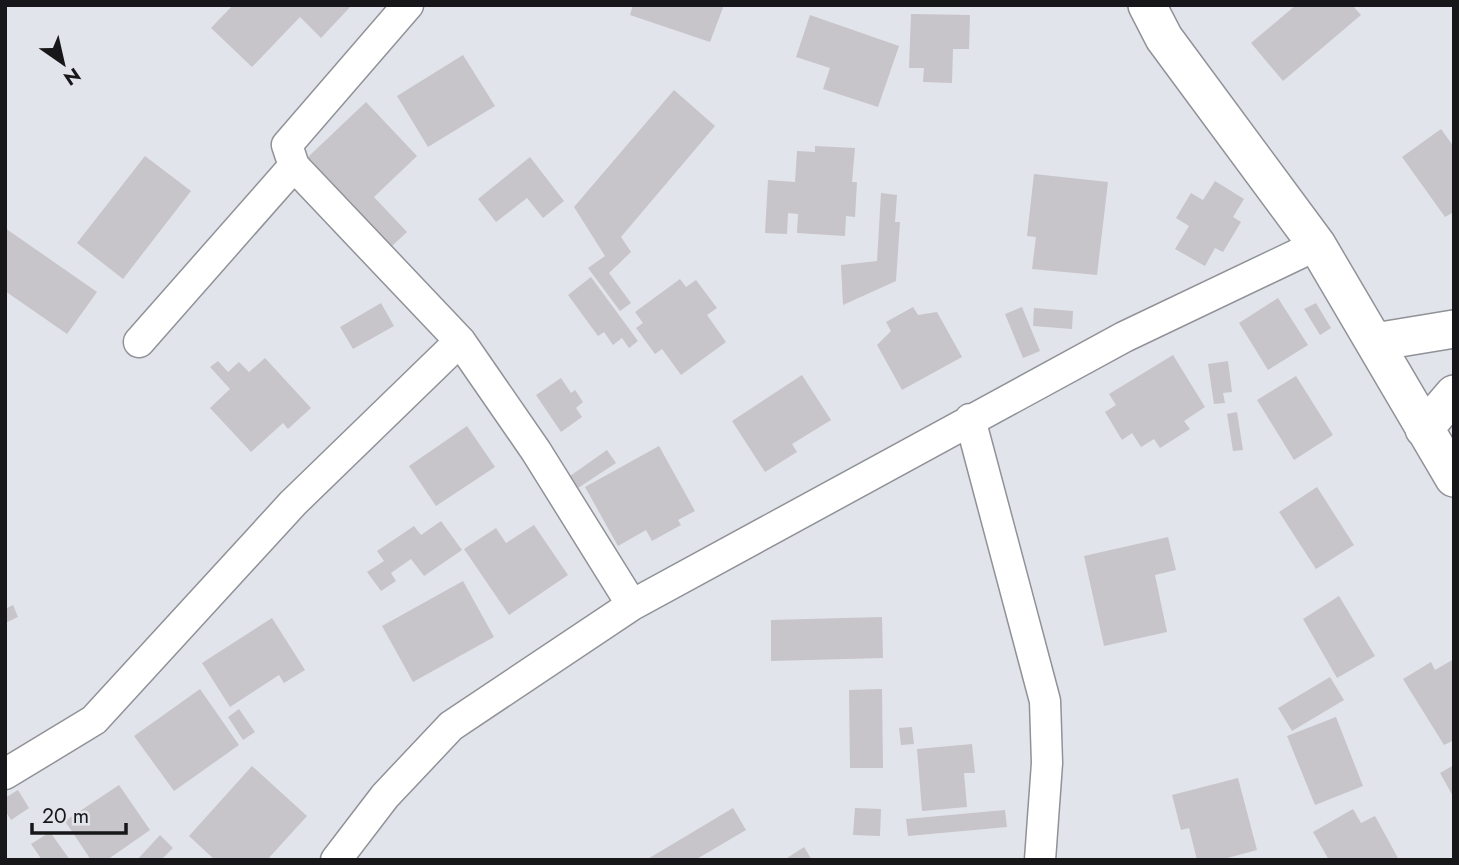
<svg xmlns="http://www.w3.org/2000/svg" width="1459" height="865" viewBox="0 0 1459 865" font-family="Jost,sans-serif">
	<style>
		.building { fill: #c7c4ca }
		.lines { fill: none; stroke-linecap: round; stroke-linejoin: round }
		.minor-casing { stroke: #909298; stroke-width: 33 }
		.tertiary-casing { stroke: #909298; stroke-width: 40 }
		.minor { stroke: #fff; stroke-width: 30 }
		.tertiary { stroke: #fff; stroke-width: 37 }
	</style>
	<rect width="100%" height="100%" fill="#e2e4eb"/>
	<!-- building -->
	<path class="building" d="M233,5H352L321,38L300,17L252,67L211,28Z
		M633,5H724L710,42L630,15Z
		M1296,5H1352L1361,15L1283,81L1251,43Z
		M911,14L970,15L969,49H953L952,83L923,82L924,68H909Z
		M810,15L899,46L878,107L823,89L830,68L796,57Z
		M463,55L495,106L428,147L397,96Z
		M674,90L715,126L621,237L631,252L609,273L631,303L620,311L588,268L605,256L574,207Z
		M366,102L417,156L374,197L407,232L392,246L308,157Z
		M1441,129L1454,147V212L1445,217L1402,157Z
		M815,146L855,148L852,182H857L855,217L846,216L845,236L797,233L798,214L788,213L787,234L765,233L768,180L795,182L797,151L815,152Z
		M145,156L191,191L123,279L77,243Z
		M530,157L564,201L543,218L527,198L496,222L478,199Z
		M1034,174L1108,182L1097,275L1032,269L1036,237L1027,236Z
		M1215,181L1244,199L1233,217L1241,222L1223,252L1215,248L1205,266L1175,249L1189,226L1176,218L1191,193L1203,200Z
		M881,193L897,195L895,222H900L896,281L843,305L841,265L877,261Z
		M5,228L97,292L67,334L5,291Z
		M591,277L638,341L629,348L622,338L613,345L604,332L598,336L568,295Z
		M680,279L686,287L696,280L717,308L707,315L726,342L681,375L662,349L655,354L636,328L643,323L635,312Z
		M1278,298L1308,345L1268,370L1239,323Z
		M381,303L394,326L353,349L340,327Z
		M1316,303L1331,328L1320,335L1304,309Z
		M913,307L918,315L937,312L962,357L902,390L877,345L891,331L886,322Z
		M1022,307L1040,351L1023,358L1005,314Z
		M1034,308L1073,311L1072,329L1033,326Z
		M1173,355L1205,407L1184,421L1190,429L1160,448L1154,439L1141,447L1132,433L1122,440L1105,412L1116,405L1109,394Z
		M265,358L311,408L288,429L283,423L251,452L210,408L230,389L210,367L218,361L228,372L239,362L249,372Z
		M1228,361L1232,392L1223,393L1225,403L1214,404L1208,364Z
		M802,375L831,420L792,444L797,452L765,472L732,421Z
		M1296,376L1333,435L1294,460L1257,400Z
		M561,378L571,393L575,390L583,402L576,408L582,417L561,432L536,395Z
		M1237,412L1243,450L1233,451L1227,414Z
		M467,426L495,467L436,506L409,466Z
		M659,446L695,511L678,520L681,525L652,541L646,530L618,546L585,487Z
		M607,450L616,463L578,488L570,476Z
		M1317,487L1354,545L1316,569L1279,512Z
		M441,521L462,550L424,576L411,559L391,573L396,581L381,591L367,572L384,561L377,551L414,526L421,535Z
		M534,525L568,575L509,615L464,549L496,528L506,543Z
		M1168,537L1176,570L1155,575L1167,632L1104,646L1084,556Z
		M463,581L494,637L413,682L382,626Z
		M1339,596L1375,656L1337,678L1303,619Z
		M13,605L18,617L5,623V609Z
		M882,617L883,658L771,661V620Z
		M272,618L305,670L284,683L279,675L230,707L202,663Z
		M1454,659V740L1444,745L1403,679L1431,662L1435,670Z
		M1330,677L1344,700L1292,731L1278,708Z
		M200,689L239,745L174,791L134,736Z
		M882,689L883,768H850L849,690Z
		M239,709L255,732L243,740L228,717Z
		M1336,717L1363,786L1315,805L1287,736Z
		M912,727L914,744L901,745L899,728Z
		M972,744L975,773H964L967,807L922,811L917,749Z
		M1454,765V798L1440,773Z
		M252,766L307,816L267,860H215L189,836Z
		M1238,778L1257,850L1220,860H1197L1189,828L1181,830L1172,795Z
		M119,785L150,830L107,860H91L65,821Z
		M18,790L29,808L11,820L5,810V798Z
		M733,808L746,830L695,860H646Z
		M855,808L881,809L880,836L853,835Z
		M1353,809L1361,823L1375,816L1399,860H1329L1313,832Z
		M1005,810L1007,827L908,836L906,819Z
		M50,832L70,860H42L31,844Z
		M160,835L173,848L161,860H137Z
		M804,847L812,860H784Z"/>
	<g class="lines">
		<!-- minor casing -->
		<g class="minor-casing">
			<path id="minor" d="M294,166L460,341L536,451L632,605
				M139,342L294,166L287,145L408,5
				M970,419L1045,701L1047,763L1040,860
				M5,774L94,720L293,503L460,341
				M336,860L385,796L451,726L632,605L1124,337L1317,245"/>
		</g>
		<!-- tertiary casing -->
		<g class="tertiary-casing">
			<path id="tertiary" d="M1147,5L1164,38L1317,245L1454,478
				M1375,342L1454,329
				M1424,429L1454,394"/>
		</g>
		<!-- minor -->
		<use href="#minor" class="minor"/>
		<!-- tertiary -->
		<use href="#tertiary" class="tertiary"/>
	</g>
	<!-- border -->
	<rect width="1459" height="865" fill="none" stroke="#17171a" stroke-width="14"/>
	<!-- north arrow -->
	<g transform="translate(63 63) rotate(146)" stroke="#e2e4eb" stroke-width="5" paint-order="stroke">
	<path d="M0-5L12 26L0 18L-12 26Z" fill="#17171a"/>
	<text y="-10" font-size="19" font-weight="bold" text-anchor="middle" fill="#17171a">N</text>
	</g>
	<!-- scale -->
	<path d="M32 823v10h94v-10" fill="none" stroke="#17171a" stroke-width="3.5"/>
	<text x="42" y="823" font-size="21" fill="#17171a" stroke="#e2e4eb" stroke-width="5" paint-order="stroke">20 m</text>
</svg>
